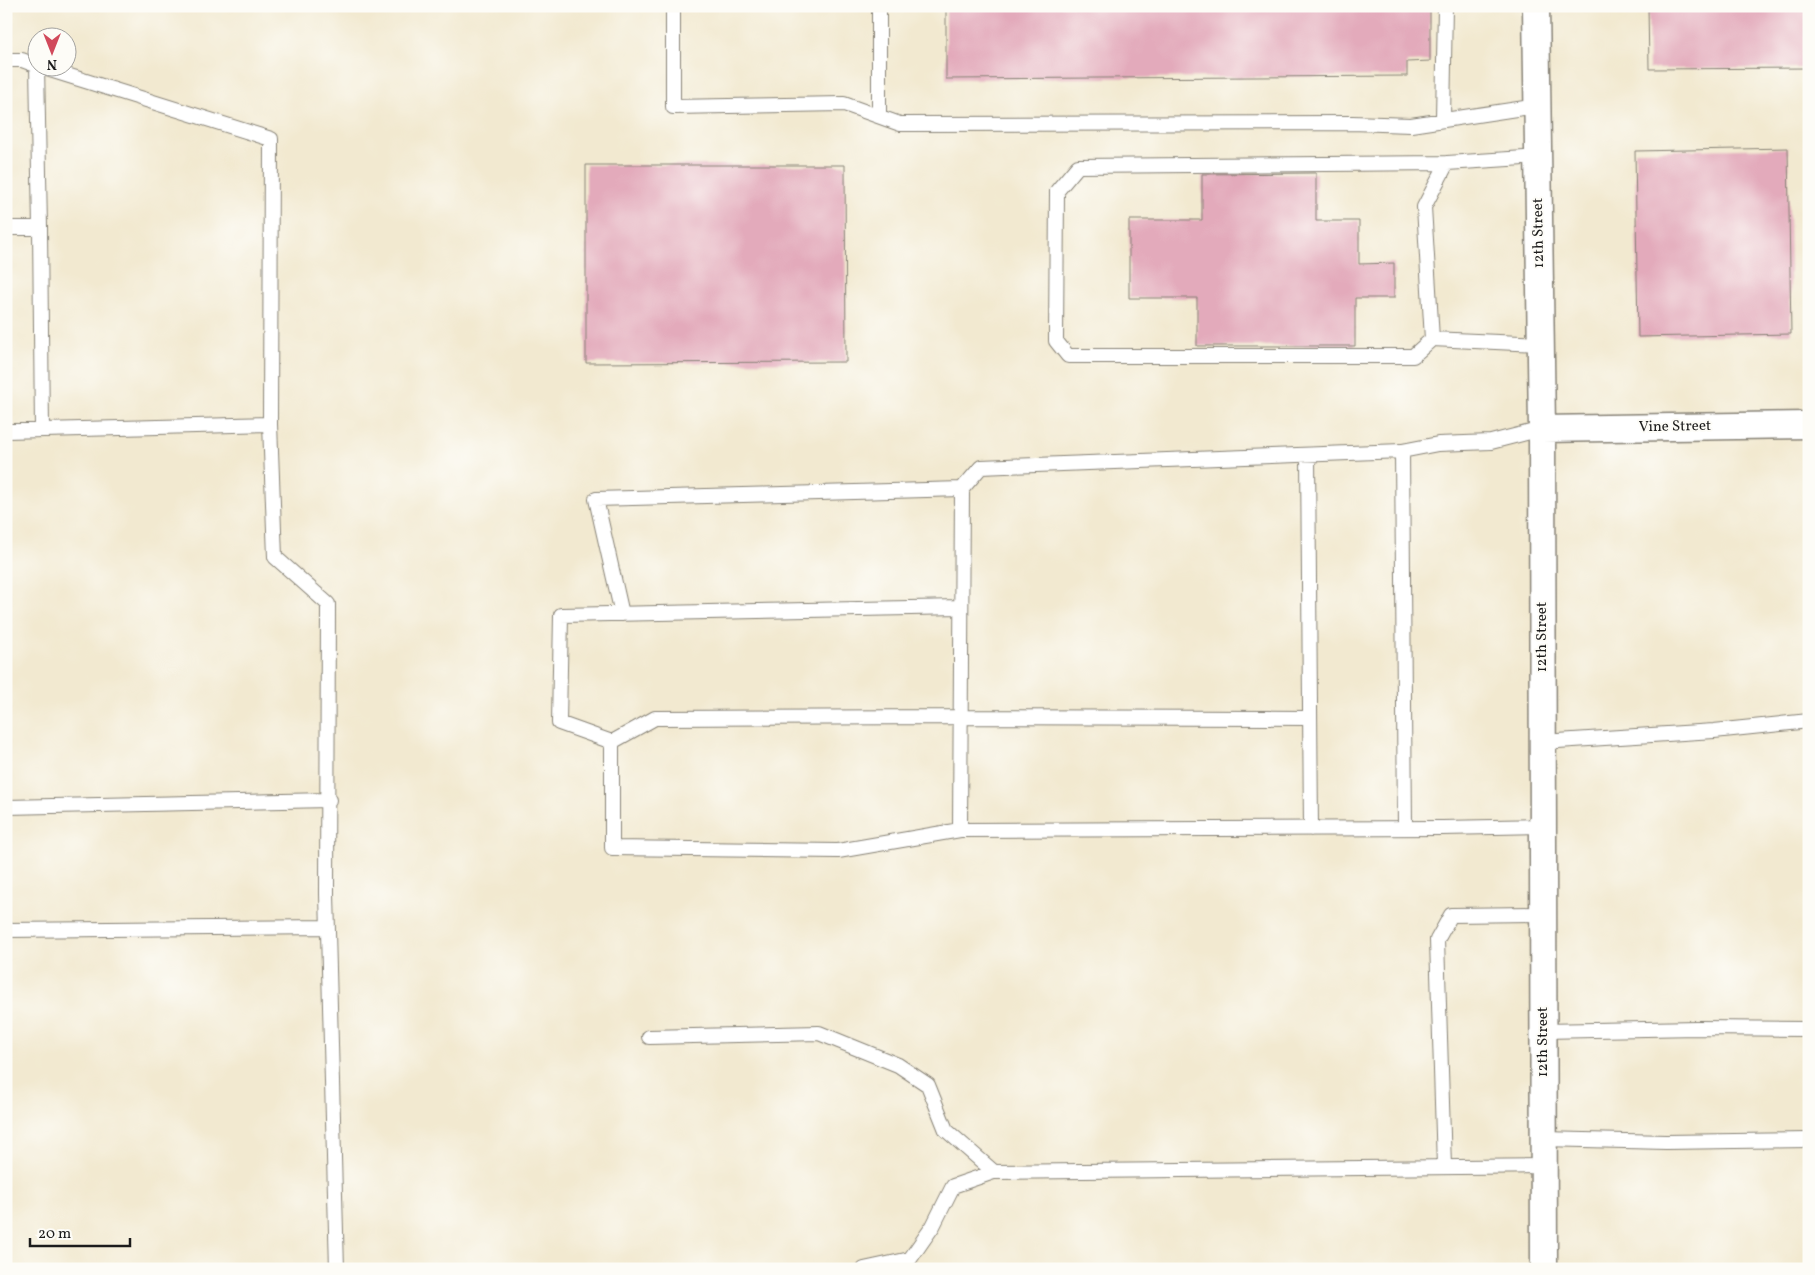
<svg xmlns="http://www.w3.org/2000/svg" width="1815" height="1275" viewBox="0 0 1815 1275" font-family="Vollkorn,serif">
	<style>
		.building { fill: #e3aabb }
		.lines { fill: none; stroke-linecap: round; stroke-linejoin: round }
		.lane-casing { stroke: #878276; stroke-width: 16 }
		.street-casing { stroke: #878276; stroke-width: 29 }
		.lane { stroke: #fff; stroke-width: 14 }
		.street { stroke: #fff; stroke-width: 26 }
		.labels { text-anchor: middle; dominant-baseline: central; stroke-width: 4; stroke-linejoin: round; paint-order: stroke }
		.street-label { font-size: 15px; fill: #1c1c1c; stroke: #fdfcf7 }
	</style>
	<rect width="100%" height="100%" fill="#fdfcf7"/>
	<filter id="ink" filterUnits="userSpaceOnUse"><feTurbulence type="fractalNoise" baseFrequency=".02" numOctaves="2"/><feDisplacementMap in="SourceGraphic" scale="10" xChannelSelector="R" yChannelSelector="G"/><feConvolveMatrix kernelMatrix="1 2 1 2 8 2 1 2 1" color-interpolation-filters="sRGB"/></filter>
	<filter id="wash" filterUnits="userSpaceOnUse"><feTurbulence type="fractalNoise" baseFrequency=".0096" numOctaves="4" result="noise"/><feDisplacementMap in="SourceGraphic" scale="20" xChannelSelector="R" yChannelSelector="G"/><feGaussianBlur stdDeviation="1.12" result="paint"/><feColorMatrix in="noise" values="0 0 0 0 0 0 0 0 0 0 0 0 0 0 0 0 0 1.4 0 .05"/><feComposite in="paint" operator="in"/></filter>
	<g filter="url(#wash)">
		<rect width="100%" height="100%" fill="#f2e9d0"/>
		<g id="blocks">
			<!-- building -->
			<path class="building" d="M946,6H1430V61L1407,62V76L946,79Z
				M1648,6H1809V68L1649,69Z
				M6,98H9L10,191H6Z
				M1788,148L1791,334L1638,337L1635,151Z
				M586,165H845L846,362L586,363Z
				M1316,173V221H1359V264L1394,263V298H1355V346H1197V298H1129V220H1202V174Z"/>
		</g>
	</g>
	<g filter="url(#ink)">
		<use href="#blocks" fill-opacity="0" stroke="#878276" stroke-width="1"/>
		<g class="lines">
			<!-- lane casing -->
			<g class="lane-casing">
				<path id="lane" d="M673,6V107L844,104L900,124L1352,123L1411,125L1537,106
					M879,6V116
					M6,60H22L38,66
					M37,65L40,228
					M44,68L271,139L270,424L275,557L328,604L327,894L337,1269
					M1443,119L1445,6
					M1538,157L1447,163L1424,207L1432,339L1540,344
					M6,228H40L42,430
					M1432,339L1413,356H1068L1056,341L1057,191L1078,166L1447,163
					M6,431L270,424
					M1402,451L1438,444L1491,442L1542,429
					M1308,455L1311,829
					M622,614L596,499L962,489
					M612,742L655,718L961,717L1310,718
					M1542,742L1714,731L1809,721
					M6,807L329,800
					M1405,828L1402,451L981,467L962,489L960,830L1442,828L1542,826
					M960,830L838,851L612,848V742L559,723L561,615L961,607
					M6,930L328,927
					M1543,1031L1697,1028L1809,1029
					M649,1037L819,1033L898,1065L928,1085L946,1130L994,1172
					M1543,1139L1666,1142L1809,1140
					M1444,1167L1437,940L1451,915L1543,914
					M864,1269L910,1259L933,1226L953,1186L994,1172L1544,1166"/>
			</g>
			<!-- street casing -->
			<g class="street-casing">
				<path id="street" d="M1536,6L1542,429L1544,1269
					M1542,429L1809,425"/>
			</g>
			<!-- lane -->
			<use href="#lane" class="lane"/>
			<!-- street -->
			<use href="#street" class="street"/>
		</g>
	</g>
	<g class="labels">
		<!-- street labels -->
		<g class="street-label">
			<text transform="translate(1539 233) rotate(-91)">12th Street</text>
			<text transform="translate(1675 427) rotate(-1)">Vine Street</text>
			<text transform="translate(1542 637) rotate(-90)">12th Street</text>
			<text transform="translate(1543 1042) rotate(-90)">12th Street</text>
		</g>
	</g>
	<!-- margin -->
	<rect width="1815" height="1275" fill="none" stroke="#fdfcf7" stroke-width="25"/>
	<!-- north arrow -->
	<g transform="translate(52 52) rotate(180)"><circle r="24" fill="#fdfcf7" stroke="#a3a29f"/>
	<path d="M0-4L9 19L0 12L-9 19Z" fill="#d1495b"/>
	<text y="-8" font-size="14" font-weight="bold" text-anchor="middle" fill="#1c1c1c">N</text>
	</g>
	<!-- scale -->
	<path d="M30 1238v8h100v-8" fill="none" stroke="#1c1c1c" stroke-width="2.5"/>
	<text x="38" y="1238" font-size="15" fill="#1c1c1c" stroke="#fdfcf7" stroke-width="4" paint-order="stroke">20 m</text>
</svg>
